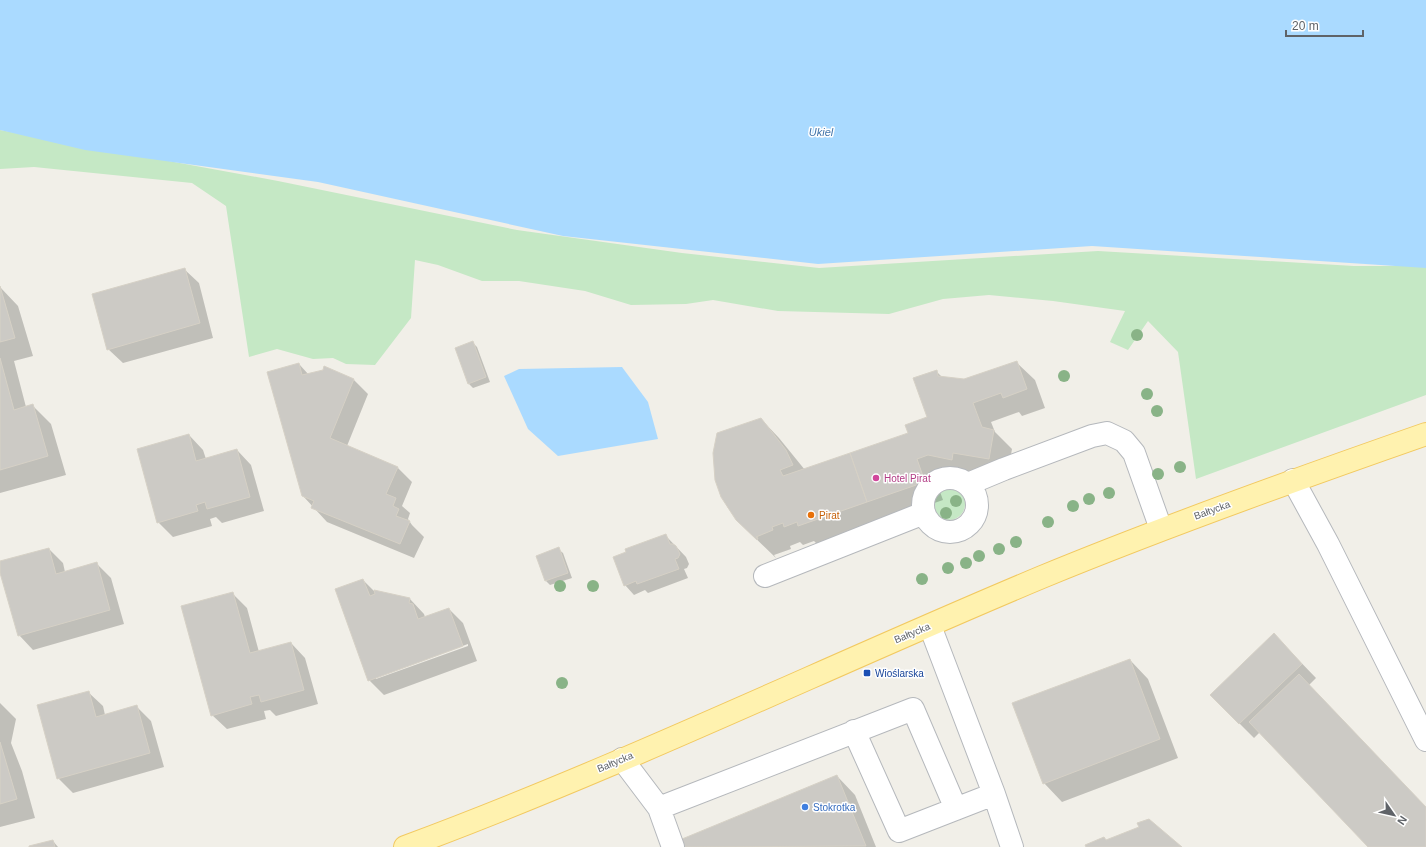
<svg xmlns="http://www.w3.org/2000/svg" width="1426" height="847" viewBox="0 0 1426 847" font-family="Arial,sans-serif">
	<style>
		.green { fill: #c5e8c5 }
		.water { fill: #aadaff }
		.shadow { fill: #0003; fill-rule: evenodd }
		.building { fill: #cccac5; stroke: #d6d1c6 }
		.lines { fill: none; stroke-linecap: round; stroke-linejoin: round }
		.minor-casing { stroke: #b5b8bc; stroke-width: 24 }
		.major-casing { stroke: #f2c960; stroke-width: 24 }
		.minor { stroke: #fff; stroke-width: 22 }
		.major { stroke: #fff2af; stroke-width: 22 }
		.tree { fill: #89b387 }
		.hotel-dot { fill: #d1479c; stroke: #fff; stroke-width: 1.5 }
		.food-dot { fill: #e8710a; stroke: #fff; stroke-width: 1.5 }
		.transit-dot { fill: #1a4fb4; stroke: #fff; stroke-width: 1.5 }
		.shop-dot { fill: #3f7fe0; stroke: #fff; stroke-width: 1.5 }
		.labels { text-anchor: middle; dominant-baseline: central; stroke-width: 3; stroke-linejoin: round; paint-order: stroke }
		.hotel-label { font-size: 10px; fill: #b23c85; stroke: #fff; text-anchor: start }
		.street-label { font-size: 10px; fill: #5f6368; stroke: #fff }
		.food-label { font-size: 10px; fill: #c56008; stroke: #fff; text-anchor: start }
		.transit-label { font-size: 10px; fill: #164399; stroke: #fff; text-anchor: start }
		.shop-label { font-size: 10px; fill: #366cbe; stroke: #fff; text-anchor: start }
		.water-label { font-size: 11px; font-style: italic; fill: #4174aa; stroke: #fff }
	</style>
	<rect width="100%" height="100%" fill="#f1efe8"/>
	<!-- green -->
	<path class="green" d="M0,130L278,181L517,230L682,253L819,268L1098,251L1354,266H1426V395L1196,479L1178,352L1148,321L1128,350L1110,342L1125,311L1053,301L989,295L943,299L889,314L778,311L713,300L686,304L631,305L585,291L519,281H482L438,265L415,260L411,318L375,365L346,364L333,358L313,359L277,349L249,357L226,206L192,183L34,167L0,169Z
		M933 504a16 16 0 1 1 32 0a16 16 0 1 1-32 0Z"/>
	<!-- water -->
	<path class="water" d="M0,0H1426V268L1092,246L818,264L563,236L318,182L85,150L0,130Z
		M622,367L648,402L658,439L558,456L528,429L504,376L519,369Z"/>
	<!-- shadow -->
	<path class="shadow" d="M184,269L199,283L213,338L123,363L108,349Z
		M0,287L18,306L33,356L14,361L26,407L33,406L51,424L66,475L0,493Z
		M473,343L477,347L490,382L473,388L469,384Z
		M1016,362L1035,380L1045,408L1022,416L1019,412L991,422L995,432L1012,449L1007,477L970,478L947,474L935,478L943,500L817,544L814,541L803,545L800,542L790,546L791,549L774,555L776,558L746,529L728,508L716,480L761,419L779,438L805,470L909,434L928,418L937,372L942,377L964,380Z
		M299,364L309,375L324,371L325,368L354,380L368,394L347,446L398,468L412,482L402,506L410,513L408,519L412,525L424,537L414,558L327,522L303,496Z
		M189,435L203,450L206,459L237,450L251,465L264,511L222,523L216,517L210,519L212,526L173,537L158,522Z
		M666,536L686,557L689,564L687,568L684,569L688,578L648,593L645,590L634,595L625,585Z
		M49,549L63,563L65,572L96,563L111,578L124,624L33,650L19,635L0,569V562Z
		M558,549L563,553L572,578L550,585L546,581Z
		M363,580L374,591L410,599L424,614L425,617L449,609L463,623L477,661L384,695L369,680ZM468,644V646L376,679V677Z
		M232,593L247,608L259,652L291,643L305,658L318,704L276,716L270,710L264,711L266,719L227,729L212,715Z
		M1288,649L1316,678L1309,685L1426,808V847H1369L1260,732L1254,738L1211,695Z
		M1130,660L1148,679L1178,758L1062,802L1044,783Z
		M88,692L103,706L105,715L136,706L151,721L164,767L73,793L58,778Z
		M0,703L16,719L11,743L22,771L35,818L0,827Z
		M837,776L855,795L876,847H686L683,840Z
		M53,841L58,847H30Z"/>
	<!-- building -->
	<path class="building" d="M185,268L200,323L107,350L92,294Z
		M0,286L15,338L0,342Z
		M473,341L486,377L468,384L455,348Z
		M0,358L14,410L33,404L48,456L0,470Z
		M1017,361L1027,389L1003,398L1001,393L973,403L982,427L994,430L989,459L953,453L952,460L928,455L917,459L925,482L867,502L850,453L908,433L905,425L927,417L913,378L937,370L938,376L964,379Z
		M299,363L302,375L323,370L324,366L354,379L330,438L398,467L386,494L396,498L393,506L399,509L396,516L410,521L400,544L311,508L314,501L302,496L267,372Z
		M761,418L786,450L793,465L780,470L783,476L850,453L867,502L798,526L797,522L784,527L783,523L772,527L773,530L756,537L758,538L757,540L736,520L721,497L715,480L713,453L717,433Z
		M189,434L196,461L237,449L250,497L207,509L205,502L196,505L198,511L157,523L137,449Z
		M666,534L670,544H673L676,546L680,554L678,558L675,559L679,569L637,584L636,581L624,586L613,557L626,552L625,549Z
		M559,547L568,573L545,581L536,556Z
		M49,548L56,574L97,562L110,610L18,636L0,573V561Z
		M363,579L370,596L375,594L374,590L410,598L409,603L413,604L418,619L449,608L463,646L368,681L335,589Z
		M233,592L250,653L291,642L304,690L261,702L259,695L250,697L252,704L211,716L181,606Z
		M1274,633L1302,664L1239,724L1210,695Z
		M1130,659L1160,739L1043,784L1012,703Z
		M1299,674L1426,807V847H1368L1249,722Z
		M89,691L96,717L137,705L150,753L57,779L37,705Z
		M0,742L17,799L0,804Z
		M837,775L866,846L685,847L682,839Z
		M1149,819L1182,847H1086L1085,845L1104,837L1106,840L1139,827L1137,823Z
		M53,840L55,847H29V846Z"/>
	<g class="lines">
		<!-- minor casing -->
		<g class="minor-casing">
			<path id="minor" d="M923 505a27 27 0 1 1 54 0a27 27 0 1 1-54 0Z
				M1293,480L1328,544L1426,740
				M968,484L1004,469L1092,436L1107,433L1124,441L1134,453L1161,529
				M765,576L924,513
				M930,626L994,794L1012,847
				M854,731L899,831L994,794
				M622,759L659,808L913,709L956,809
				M659,808L673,847"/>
		</g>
		<!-- major casing -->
		<g class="major-casing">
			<path id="major" d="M405,847C621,767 829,666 1042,577C1168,525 1297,479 1426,434"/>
		</g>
		<!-- minor -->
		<use href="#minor" class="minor"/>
		<!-- major -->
		<use href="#major" class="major"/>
	</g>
	<!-- trees -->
	<g class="tree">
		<circle cx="1137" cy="335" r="6"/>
		<circle cx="1064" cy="376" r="6"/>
		<circle cx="1147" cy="394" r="6"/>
		<circle cx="1157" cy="411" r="6"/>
		<circle cx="1180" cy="467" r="6"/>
		<circle cx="1158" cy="474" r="6"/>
		<circle cx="1109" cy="493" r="6"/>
		<circle cx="1089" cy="499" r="6"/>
		<circle cx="956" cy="501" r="6"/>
		<circle cx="1073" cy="506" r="6"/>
		<circle cx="946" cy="513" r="6"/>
		<circle cx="1048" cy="522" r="6"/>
		<circle cx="1016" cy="542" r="6"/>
		<circle cx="999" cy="549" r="6"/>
		<circle cx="979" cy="556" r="6"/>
		<circle cx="966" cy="563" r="6"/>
		<circle cx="948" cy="568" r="6"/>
		<circle cx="922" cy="579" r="6"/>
		<circle cx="560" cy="586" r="6"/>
		<circle cx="593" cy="586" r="6"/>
		<circle cx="562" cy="683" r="6"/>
	</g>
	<!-- markers -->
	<circle class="hotel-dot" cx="876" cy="478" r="4"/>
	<circle class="food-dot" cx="811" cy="515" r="4"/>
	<rect class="transit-dot" x="863" y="669" width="8" height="8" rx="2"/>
	<circle class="shop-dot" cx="805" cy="807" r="4"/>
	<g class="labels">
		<!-- hotel labels -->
		<g class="hotel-label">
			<text x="884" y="478">Hotel Pirat</text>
		</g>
		<!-- street labels -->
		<g class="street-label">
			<text transform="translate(1212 510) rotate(-20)">Bałtycka</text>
			<text transform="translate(912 633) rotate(-23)">Bałtycka</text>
			<text transform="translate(615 762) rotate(-23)">Bałtycka</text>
		</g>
		<!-- food labels -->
		<g class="food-label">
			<text x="819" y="515">Pirat</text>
		</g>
		<!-- transit labels -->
		<g class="transit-label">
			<text x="875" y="673">Wioślarska</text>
		</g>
		<!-- shop labels -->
		<g class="shop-label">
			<text x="813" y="807">Stokrotka</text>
		</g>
		<!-- water labels -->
		<g class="water-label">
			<text x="821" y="132">Ukiel</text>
		</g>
	</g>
	<!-- north arrow -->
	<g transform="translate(1394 815) rotate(124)" stroke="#ffffff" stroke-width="3" paint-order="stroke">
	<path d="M0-3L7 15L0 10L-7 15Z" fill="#5f6368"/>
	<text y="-6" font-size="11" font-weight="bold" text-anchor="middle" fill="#5f6368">N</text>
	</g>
	<!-- scale -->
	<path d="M1286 30v6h77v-6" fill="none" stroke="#5f6368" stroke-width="2"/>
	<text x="1292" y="30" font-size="12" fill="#5f6368" stroke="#ffffff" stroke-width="3" paint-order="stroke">20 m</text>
</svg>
